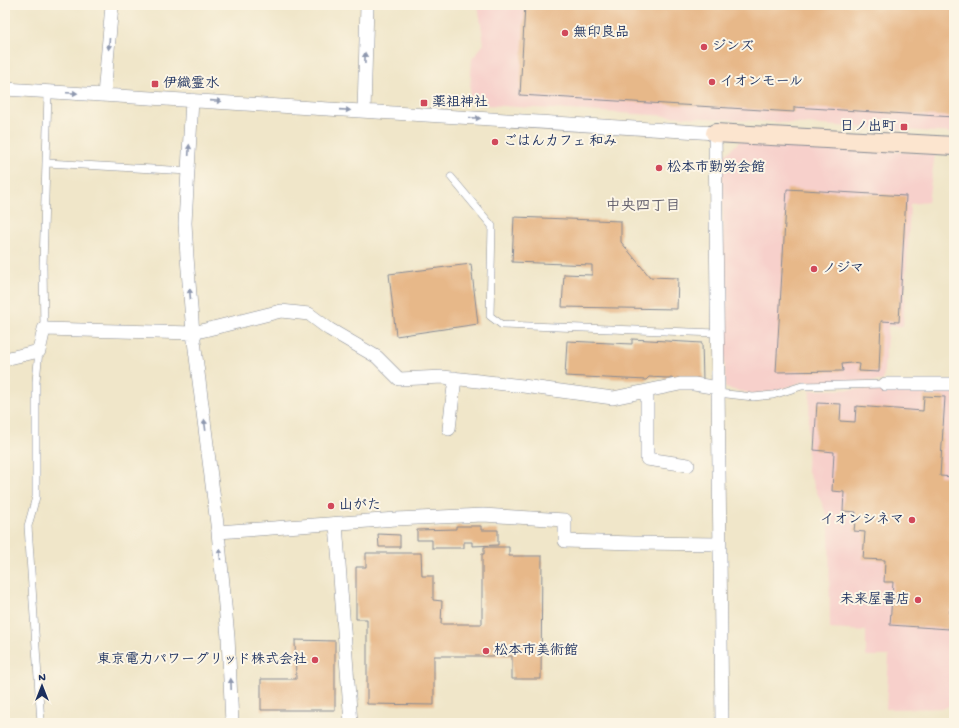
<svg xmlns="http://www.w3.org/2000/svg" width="959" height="728" viewBox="0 0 959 728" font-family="'Gochi Hand','Klee One',sans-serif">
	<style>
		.built { fill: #f7d0cb }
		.building { fill: #e7b889 }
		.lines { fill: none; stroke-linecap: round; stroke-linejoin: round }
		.lane-casing { stroke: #868a94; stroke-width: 8 }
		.street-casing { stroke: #868a94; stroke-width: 14 }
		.secondary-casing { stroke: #868a94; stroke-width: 20 }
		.lane { stroke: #fff; stroke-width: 7 }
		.street { stroke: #fff; stroke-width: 13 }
		.secondary { stroke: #fce5cf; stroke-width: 18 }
		.oneway { fill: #8d97ae }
		.poi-dot { fill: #d1495b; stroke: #fcf5e5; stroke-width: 1.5 }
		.labels { text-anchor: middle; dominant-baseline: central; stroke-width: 4; stroke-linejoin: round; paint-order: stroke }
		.poi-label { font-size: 14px; font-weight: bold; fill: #1b2f5e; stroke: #fcf5e5; text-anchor: start }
		.neighbourhood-label { font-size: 15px; font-weight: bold; fill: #625f6d; stroke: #fcf5e5 }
	</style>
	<rect width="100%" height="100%" fill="#fcf5e5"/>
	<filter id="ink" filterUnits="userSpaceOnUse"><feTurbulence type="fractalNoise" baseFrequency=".025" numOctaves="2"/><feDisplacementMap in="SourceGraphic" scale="8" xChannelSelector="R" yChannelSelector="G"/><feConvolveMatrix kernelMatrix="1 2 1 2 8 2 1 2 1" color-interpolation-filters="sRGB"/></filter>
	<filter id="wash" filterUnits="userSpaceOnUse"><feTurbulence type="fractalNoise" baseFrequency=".012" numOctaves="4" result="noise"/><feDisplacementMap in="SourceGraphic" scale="16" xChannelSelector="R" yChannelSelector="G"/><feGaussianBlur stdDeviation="0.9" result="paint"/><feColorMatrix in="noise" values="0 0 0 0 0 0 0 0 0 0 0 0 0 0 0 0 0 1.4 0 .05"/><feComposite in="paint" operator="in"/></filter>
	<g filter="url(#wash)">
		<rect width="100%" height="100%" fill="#f0e6c9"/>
		<!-- built -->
		<path class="built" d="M478,5H954V133L469,104L472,59L484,44Z
			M740,141L935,154L928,202L910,204L903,326H888L883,381L803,382L775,391L753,394L725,388L722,158Z
			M954,388V702L945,708L886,709L889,656H866V631L830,629L829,520L807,469L810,390Z"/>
		<g id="blocks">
			<!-- building -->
			<path class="building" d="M525,5H954V117L794,107V112L520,95Z
				M787,189L906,196L899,322L881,321L879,372L859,371L860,364L851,363L842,364L843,371L776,372Z
				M514,217L621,221V242L650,277L678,278L677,309L562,307L564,274L592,275V265L512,262Z
				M471,264L478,324L396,336L389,274Z
				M632,339L702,343L703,380L649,377L646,380L565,376L567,341L632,344Z
				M924,396L945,397L940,476L954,477V610H950L949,629L890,625L893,582H884L885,560L863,559L865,532L854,531L856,512L843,511L844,492L832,491L834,452L814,450L817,403L841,404L840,421L855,422L856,406L923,411Z
				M456,526H481V530H498V545L472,546V542H464V548H432V540H417V530L456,529Z
				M378,534L400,535V547H379Z
				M484,547H509V556H542L541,679H512V656H434V705L367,704V619H356V567H366V553H421L422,576H433V600L442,601L441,624H482V554H484Z
				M295,640L335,641V710H261V679H296Z"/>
		</g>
	</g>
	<g filter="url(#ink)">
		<use href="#blocks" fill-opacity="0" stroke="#868a94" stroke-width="1"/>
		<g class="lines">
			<!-- lane casing -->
			<g class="lane-casing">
				<path id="lane" d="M47,163L188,171
					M451,177L492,226L490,316L502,325L717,333
					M44,329L43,266L48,92
					M39,351L36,381V497L28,526L41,723
					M718,393L753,397L773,395L802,386L885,384"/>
			</g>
			<!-- street casing -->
			<g class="street-casing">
				<path id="street" d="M5,89L715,133L722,723
					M104,95L112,5
					M192,100L185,223L187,257L193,333L218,532L228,637L232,723
					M364,111L367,5
					M5,359L39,351L44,329L193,333L281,311L309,314L329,329L377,357L399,379L443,377L523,386L613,398L680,384H694L718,388
					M885,384H954
					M647,391V459L688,465
					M449,429L455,378
					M336,524L351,723
					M218,532L396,519L483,515L565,520V541L634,543L720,544"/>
			</g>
			<!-- secondary casing -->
			<g class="secondary-casing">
				<path id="secondary" d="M715,133L954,146"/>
			</g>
			<!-- lane -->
			<use href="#lane" class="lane"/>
			<!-- street -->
			<use href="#street" class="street"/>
			<!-- secondary -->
			<use href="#secondary" class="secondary"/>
		</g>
		<!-- one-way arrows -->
		<defs><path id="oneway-solid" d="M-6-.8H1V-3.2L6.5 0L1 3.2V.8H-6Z"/></defs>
		<g class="oneway">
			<use href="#oneway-solid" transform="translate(109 44) rotate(95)"/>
			<use href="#oneway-solid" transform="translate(365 58) rotate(-89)"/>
			<use href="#oneway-solid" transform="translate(72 93) rotate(3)"/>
			<use href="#oneway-solid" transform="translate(216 101) rotate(4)"/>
			<use href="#oneway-solid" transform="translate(345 110) rotate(4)"/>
			<use href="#oneway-solid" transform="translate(475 118) rotate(4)"/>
			<use href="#oneway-solid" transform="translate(189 150) rotate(-87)"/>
			<use href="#oneway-solid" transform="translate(190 294) rotate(-95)"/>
			<use href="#oneway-solid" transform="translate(205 425) rotate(-97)"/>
			<use href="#oneway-solid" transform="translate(220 554) rotate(-95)"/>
			<use href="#oneway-solid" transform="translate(231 684) rotate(-92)"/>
		</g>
	</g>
	<!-- markers -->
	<g class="poi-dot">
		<circle cx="565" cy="33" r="4"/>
		<circle cx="704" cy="47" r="4"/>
		<circle cx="712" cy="82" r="4"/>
		<rect x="151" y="80" width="8" height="8" rx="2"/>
		<rect x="420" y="99" width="8" height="8" rx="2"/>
		<rect x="900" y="123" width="8" height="8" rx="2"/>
		<circle cx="495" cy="142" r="4"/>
		<circle cx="659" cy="168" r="4"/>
		<circle cx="814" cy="269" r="4"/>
		<circle cx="331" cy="506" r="4"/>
		<circle cx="912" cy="520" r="4"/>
		<circle cx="918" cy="600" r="4"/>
		<circle cx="486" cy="651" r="4"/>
		<circle cx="315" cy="660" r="4"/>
	</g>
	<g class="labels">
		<!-- poi labels -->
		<g class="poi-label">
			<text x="573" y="33">無印良品</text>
			<text x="712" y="47">ジンズ</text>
			<text x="720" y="82">イオンモール</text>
			<text x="163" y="84">伊織霊水</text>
			<text x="432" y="103">薬祖神社</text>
			<text x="896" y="127" text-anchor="end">日ノ出町</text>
			<text x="503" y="142">ごはんカフェ 和み</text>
			<text x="667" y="168">松本市勤労会館</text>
			<text x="822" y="269">ノジマ</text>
			<text x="339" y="506">山がた</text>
			<text x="904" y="520" text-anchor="end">イオンシネマ</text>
			<text x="910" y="600" text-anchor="end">未来屋書店</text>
			<text x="494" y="651">松本市美術館</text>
			<text x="307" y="660" text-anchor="end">東京電力パワーグリッド株式会社</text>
		</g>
		<!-- neighbourhood labels -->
		<g class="neighbourhood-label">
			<text x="643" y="207">中央四丁目</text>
		</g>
	</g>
	<!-- margin -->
	<rect width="959" height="728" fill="none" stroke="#fcf5e5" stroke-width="20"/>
	<!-- north arrow -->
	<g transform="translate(42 686)" stroke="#fcf5e5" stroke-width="3" paint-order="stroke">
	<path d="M0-3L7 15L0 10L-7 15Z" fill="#1b2f5e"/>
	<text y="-6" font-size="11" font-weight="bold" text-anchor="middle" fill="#1b2f5e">N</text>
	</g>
</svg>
